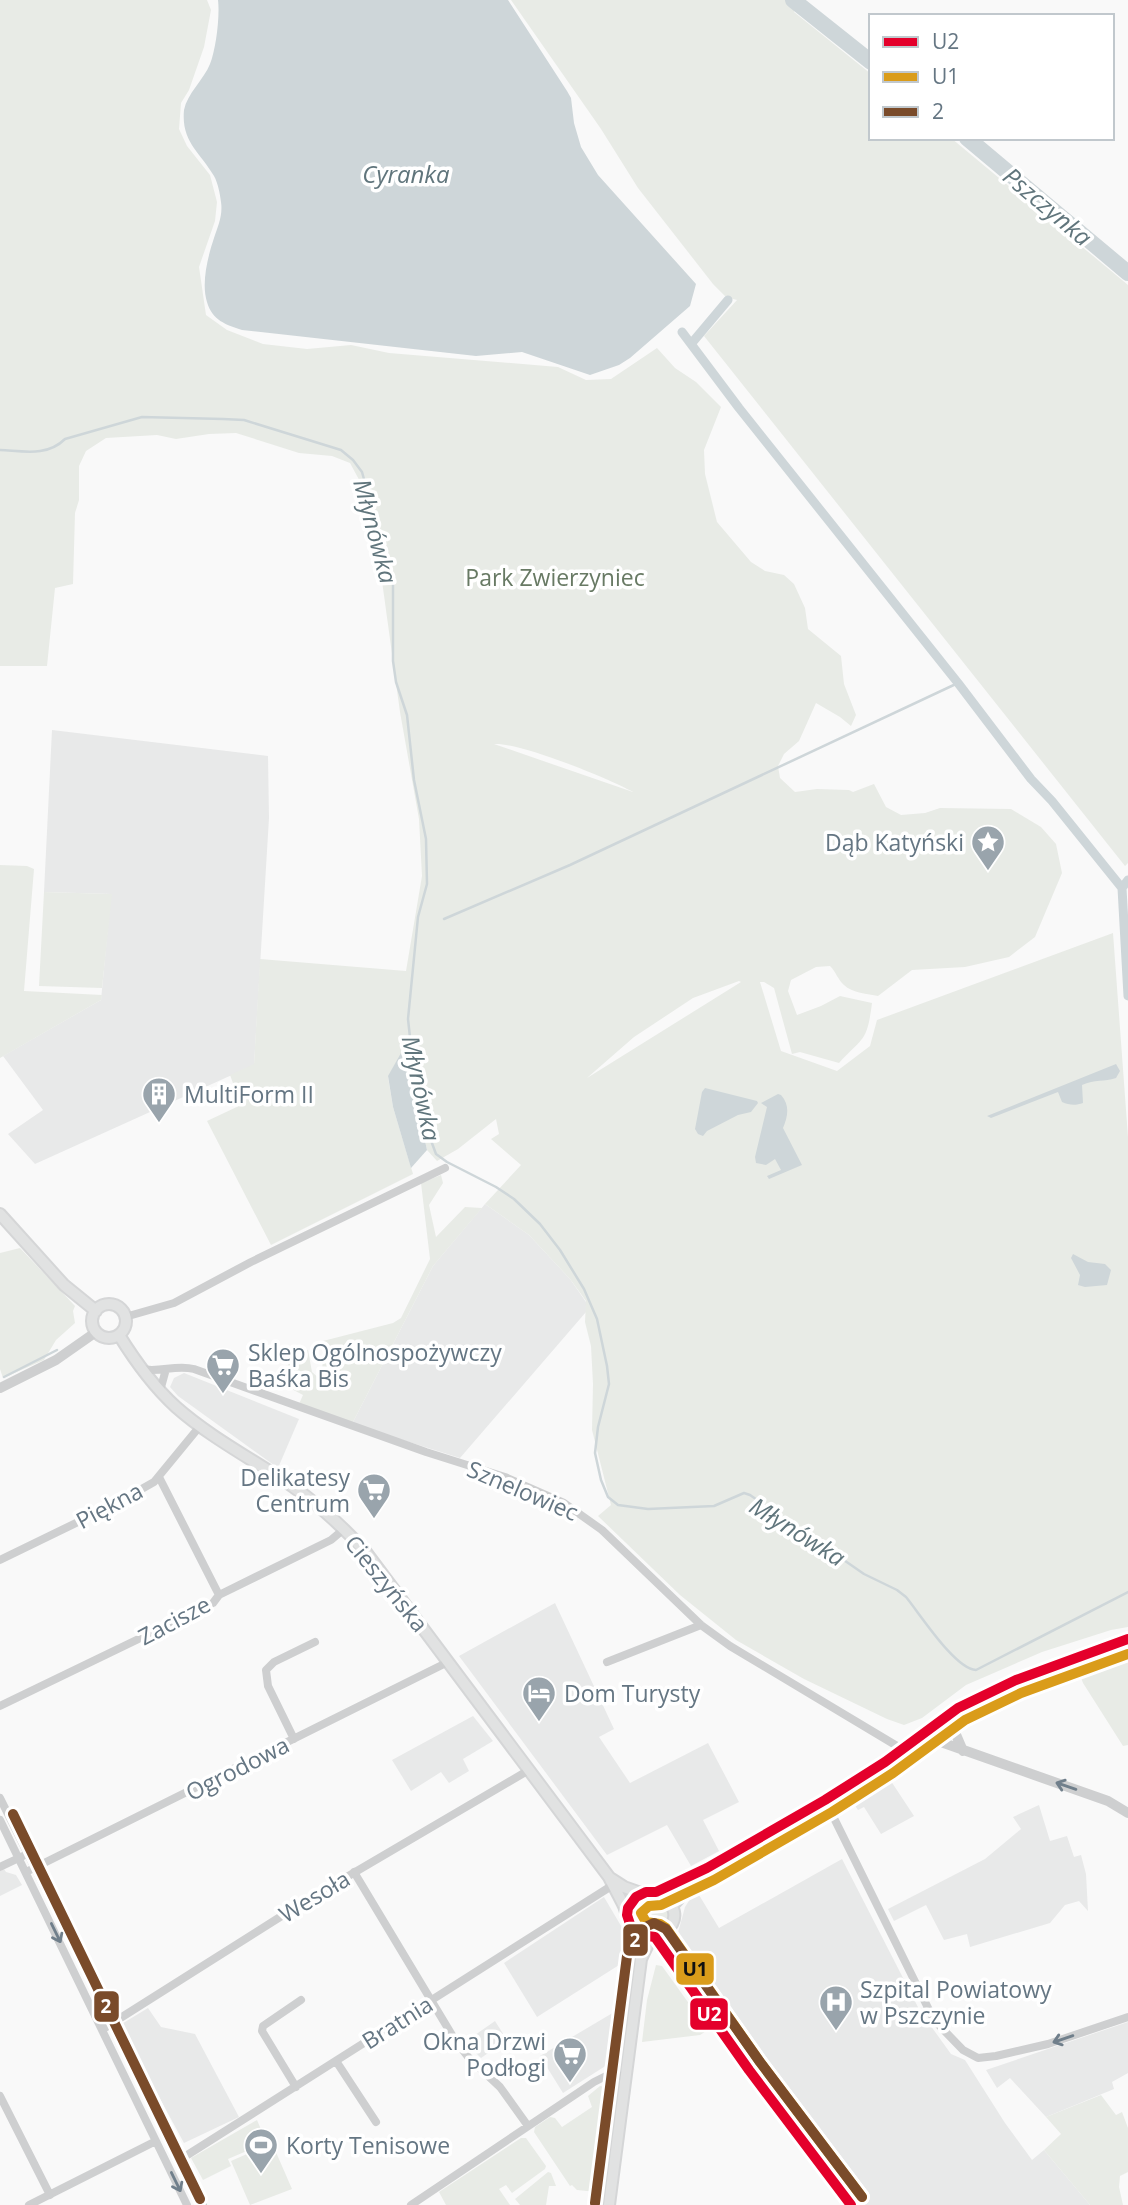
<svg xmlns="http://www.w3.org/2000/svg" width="1128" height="2205" viewBox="0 0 1128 2205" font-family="'Open Sans',sans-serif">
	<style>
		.built { fill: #e8e9e9 }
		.green { fill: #e8ebe6; fill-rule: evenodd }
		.water { fill: #ced6d9 }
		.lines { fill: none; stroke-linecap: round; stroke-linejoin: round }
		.stream { stroke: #ced6d9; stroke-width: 2.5 }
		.canal { stroke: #ced6d9; stroke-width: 9 }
		.river { stroke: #ced6d9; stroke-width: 16 }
		.secondary-casing { stroke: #d5d6d7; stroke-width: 14 }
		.minor { stroke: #cecfd0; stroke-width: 8 }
		.tertiary { stroke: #cecfd0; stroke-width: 10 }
		.secondary { stroke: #e1e2e2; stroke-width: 10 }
		.bus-1-casing { stroke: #fff; stroke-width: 16 }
		.bus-2-casing { stroke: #fff; stroke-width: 16 }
		.bus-3-casing { stroke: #fff; stroke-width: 16 }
		.bus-1 { stroke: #e4002b; stroke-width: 10 }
		.bus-2 { stroke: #da9c1a; stroke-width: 10 }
		.bus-3 { stroke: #7a4b2a; stroke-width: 10 }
		.oneway { stroke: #707f8b }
		.labels { text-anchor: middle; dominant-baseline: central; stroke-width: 7; stroke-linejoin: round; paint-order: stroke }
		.park-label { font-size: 23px; fill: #687a64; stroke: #fff }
		.poi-label { font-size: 23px; fill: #657683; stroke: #fff; text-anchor: start }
		.street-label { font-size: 23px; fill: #657683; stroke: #fff }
		.water-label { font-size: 24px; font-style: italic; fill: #60757c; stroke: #fff }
		.line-badge { stroke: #fff; stroke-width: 2.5 }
		.badge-label { font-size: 19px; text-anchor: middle; font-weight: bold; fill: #fff }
		.pale-badge-label { font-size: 19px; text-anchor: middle; font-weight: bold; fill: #111 }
	</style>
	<rect width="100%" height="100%" fill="#f9f9f9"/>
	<!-- built -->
	<path class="built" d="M52,730L268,756L269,818L254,1065L35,1164L8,1134L43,1110L3,1056L101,1000L111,894L44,892Z
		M485,1204L529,1235L570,1279L586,1302V1312L460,1458L352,1424L433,1266Z
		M184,1373L299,1419L278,1468L178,1396L170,1387L174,1378Z
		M555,1603L614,1729L599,1737L630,1783L708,1743L739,1802L703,1820L719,1851L691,1866L667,1825L607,1855L459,1656Z
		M473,1716L493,1741L463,1759L469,1771L449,1783L441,1772L411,1791L392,1760Z
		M885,1772L914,1816L881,1834L864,1807L858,1810L848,1795Z
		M1039,1805L1050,1841L1067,1836L1074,1857L1081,1855L1086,1874L1088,1911L1079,1901L1065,1905L1050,1923L970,1947L967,1934L944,1940L926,1905L894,1921L888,1909L985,1859L1021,1829L1013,1817Z
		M842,1859L920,2011L951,2054L965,2060L1005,2123L1032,2160L1044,2150L1090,2205H863L789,2106L705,1989L707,1988L699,1975L693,1967L691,1969L676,1948L679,1946L676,1940L685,1907L696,1890L719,1928Z
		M4,1869L6,1872L16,1875L22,1885L0,1896V1871Z
		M604,1897L627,1936V1960L537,2017L504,1963Z
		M148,2008L161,2027L195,2034L239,2117L184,2143L120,2025Z
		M621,2008L615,2055L607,2065L563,2093L540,2056Z
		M495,2021L507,2040L481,2058L465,2042Z
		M1128,2022V2073L1112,2082L1114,2089L1046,2117L1010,2078L997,2088L986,2070Z"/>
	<!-- green -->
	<path class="green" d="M0,0H207L211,10L204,47L189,90L181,103L179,129L187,146L210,175L217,202L215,221L199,267L206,315L227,330L263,344L307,349L351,345L389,353L558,367L586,380L611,379L657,348L675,368L696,382L721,407L704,450L705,474L717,522L751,562L765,571L784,575L794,584L805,608L808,629L841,656L844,684L856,715L851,726L840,717L816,703L799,741L784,754L778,766L780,778L795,792L817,789L849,790L853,792L874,784L886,807L901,815L925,813L940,808L1011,809L1041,827L1056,844L1062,873L1035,937L1009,957L965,967L912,970L878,996C868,994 852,993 844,985C838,980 836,972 830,966L816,967L791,980L788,991L797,1015L821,1006L840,996L872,1003C867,1042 864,1036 839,1063L800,1052L792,1054L774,988L764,982H760L781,1051L837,1071L870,1046L877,1020L1113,933L1128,1137V1627L1111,1630L1042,1652L966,1685L922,1718L904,1725L887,1719L804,1679L736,1640L680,1595L598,1516L611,1505L592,1430L593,1384L591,1346L585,1322L586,1301L570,1279L529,1235L485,1204L521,1165L491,1139L499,1134L496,1119L458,1149L437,1161L427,1150L411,1076L401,1054L388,1077L393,1107L413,1174L271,1245L207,1121L241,1105L230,1075L254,1064L260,959L406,971L422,876L419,819L400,712L375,530L363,487L350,463L332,456L299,453L236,433L209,434L176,439L157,435L106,438L86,451L79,466V500L75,513L73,584L55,588L47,666H0ZM494,744C519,742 608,778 633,792ZM739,981L741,982L587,1078L634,1037L693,998Z
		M511,0H797L794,12L871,74V138H951L1128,285V863L1125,866L704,336L737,300L726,297L713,284L638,188L601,129Z
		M0,865L27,866L34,869L24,991L102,995L101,1000L0,1058Z
		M44,892L112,894L102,988L39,986Z
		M441,1175L443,1183L429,1205L436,1237L465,1207L482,1208L433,1266L352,1424L299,1404L303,1395L284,1385L291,1348L308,1350L312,1372L322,1381L323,1341L393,1323L401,1318L430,1259L421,1183Z
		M20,1248L75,1306L73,1311L75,1323L56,1340L44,1360L3,1378L0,1369V1253Z
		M1128,1647V1745L1123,1746L1083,1683L1076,1664Z
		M633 1915a18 18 0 1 1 36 0a18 18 0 1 1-36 0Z
		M656,1965L662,1966L708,2030L700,2035L642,2042L647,2000Z
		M600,2086L609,2088L612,2093L597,2192L577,2190L572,2185L570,2186L534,2132L535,2127L550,2117L555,2118L562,2127L592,2107L588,2096Z
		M1101,2095L1116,2115L1122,2112L1128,2128V2172L1120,2176L1119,2187L1123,2205H1090L1044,2150L1061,2134L1046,2117Z
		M257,2120L263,2134L261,2145L228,2159L231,2166L203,2180L191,2158Z
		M521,2138H526L546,2166L545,2169L512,2193L506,2185L499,2189L510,2205H446L439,2192Z
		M272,2143L292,2189L250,2205L231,2161Z
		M548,2172L551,2173L556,2186H549L546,2205H520L515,2199Z"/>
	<!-- water -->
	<path class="water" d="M218,0H508L567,91L571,98L574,123L581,147L598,175L696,284L690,306L630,358L619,365L590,375L522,352L476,356L242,330C226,325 212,320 207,302C201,283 208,256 214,238C218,226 223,215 221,202C220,194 218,183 214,176C200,152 181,142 184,110C187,94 204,79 210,64C216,49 220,16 218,0Z
		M401,1053L411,1076L427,1150L411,1168L393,1107L388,1076Z
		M1116,1064L1120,1071L1116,1078C1104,1082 1095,1079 1082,1085L1083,1103C1075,1106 1069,1105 1062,1102L1058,1092L991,1118L987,1116Z
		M705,1088L757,1101L758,1103L751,1112L738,1115L707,1131L703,1136L698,1134L695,1129L702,1092Z
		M778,1094L781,1095C790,1105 788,1116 783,1128L802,1165L769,1179L767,1176L781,1170L775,1159L766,1165L756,1163L755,1157L767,1107L761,1103Z
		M1073,1254L1088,1262L1105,1264L1111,1270L1107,1285L1085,1287L1078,1285L1080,1275L1071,1258Z"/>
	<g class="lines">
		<!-- stream -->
		<path class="stream" d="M0,450C23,451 47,457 65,439L142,417L223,419L244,420L341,450L353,460L362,472L393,582V661L396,682L407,715L414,780L426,839L427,884L418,917L408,1019L414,1074L426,1127L436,1154L447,1162L496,1187L514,1199L540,1224L560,1250L584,1289L597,1319L607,1366L609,1384L598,1427L595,1453L601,1480L608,1497L618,1505L648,1509L714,1506L744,1493L750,1495L864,1574L897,1590L906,1597C920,1614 955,1669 976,1670L1128,1592
			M444,919L570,865L958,683
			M4,1377L57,1350"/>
		<!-- canal -->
		<path class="canal" d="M682,332L739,408L958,683L1031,779L1052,801L1122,888L1128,996
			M691,344L728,300
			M1122,888L1128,880"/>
		<!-- river -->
		<path class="river" d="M793,0L871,62
			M967,138L1128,273"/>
		<!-- secondary casing -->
		<g class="secondary-casing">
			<path id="secondary" d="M0,1214L64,1285L96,1311
				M92 1321a17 17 0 1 1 34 0a17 17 0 1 1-34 0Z
				M119,1335C135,1361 153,1386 176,1407C211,1438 254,1460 292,1486C319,1505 343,1527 365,1551L609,1877C614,1887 619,1896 624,1906C627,1913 627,1921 631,1927C638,1938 655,1941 665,1932C698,1905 633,1866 627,1915
				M610,1878L624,1887L641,1893
				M656,1892L707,1868L861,1779L958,1708L1016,1680L1128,1639
				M672,1906L703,1872
				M609,2205L641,1959L651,1938"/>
		</g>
		<!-- minor -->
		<path class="minor" d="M125,1317L174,1303L251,1262L445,1168
			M142,1369C160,1373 176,1364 194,1369L426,1452L505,1477L564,1503L602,1530L701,1625L730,1646L902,1749
			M160,1391L166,1369
			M159,1477L219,1595
			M0,1560L117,1503L154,1482L200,1426
			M607,1662L701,1625
			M0,1706L213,1603L219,1595L331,1540L344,1529
			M294,1739L268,1686L266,1670L274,1662L315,1642
			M0,1798L203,2205
			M825,1800L934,2020L963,2050L978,2058L996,2056L1048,2044L1128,2017
			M0,1820L187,2205
			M0,1867L23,1856
			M26,1872L448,1662
			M354,1872L455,2040L469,2058L500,2087L528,2126
			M103,2029L299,1905L529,1770
			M336,2061L376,2122
			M296,2087L262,2031L263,2026L301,2000
			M0,2096L50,2195
			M181,2159L613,1885
			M29,2205L156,2141
			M411,2205L594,2082L608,2075L626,2076"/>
		<!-- tertiary -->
		<path class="tertiary" d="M0,1388L56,1360L96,1332
			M958,1708L954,1730L963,1751
			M921,1735L1108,1801L1128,1813
			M655,1937L749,2070L851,2205"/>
		<!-- secondary -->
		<use href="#secondary" class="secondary"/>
		<!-- bus-1 casing -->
		<g class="bus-1-casing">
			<path id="bus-1" d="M851,2205L749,2070L655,1937L640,1935L631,1927L627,1915L628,1908L636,1897L646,1892H656L707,1868L825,1800L885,1762L958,1708L1016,1680L1128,1639"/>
		</g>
		<!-- bus-2 casing -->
		<g class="bus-2-casing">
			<path id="bus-2" d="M862,2197L760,2062L666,1928L660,1924L646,1922L641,1913L649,1906L661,1905L714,1880L832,1812L893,1773L965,1720L1021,1693L1128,1654"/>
		</g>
		<!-- bus-3 casing -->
		<g class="bus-3-casing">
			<path id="bus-3" d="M13,1814L200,2199
				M595,2203L627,1956L641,1929L654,1923L666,1929L760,2062L862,2197"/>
		</g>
		<!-- bus-1 -->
		<use href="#bus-1" class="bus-1"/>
		<!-- bus-2 -->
		<use href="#bus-2" class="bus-2"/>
		<!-- bus-3 -->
		<use href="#bus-3" class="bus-3"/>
	</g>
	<!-- one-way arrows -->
	<defs><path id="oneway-shaft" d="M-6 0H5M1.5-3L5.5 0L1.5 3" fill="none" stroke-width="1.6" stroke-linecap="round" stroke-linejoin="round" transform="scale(1.75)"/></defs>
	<g class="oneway">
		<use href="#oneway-shaft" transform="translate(1066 1786) rotate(-161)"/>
		<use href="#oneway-shaft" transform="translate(56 1933) rotate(64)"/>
		<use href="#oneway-shaft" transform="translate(1063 2039) rotate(161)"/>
		<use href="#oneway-shaft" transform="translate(176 2182) rotate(64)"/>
	</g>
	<!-- icons -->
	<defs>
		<g id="sight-pin" transform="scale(1.75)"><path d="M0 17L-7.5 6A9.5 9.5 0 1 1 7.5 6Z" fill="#99a4ac" stroke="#fff"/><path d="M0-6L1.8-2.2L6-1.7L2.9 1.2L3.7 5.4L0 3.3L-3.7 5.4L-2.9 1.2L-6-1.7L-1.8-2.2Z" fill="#fff"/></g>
		<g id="building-pin" transform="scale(1.75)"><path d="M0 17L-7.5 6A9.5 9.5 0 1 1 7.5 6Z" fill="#99a4ac" stroke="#fff"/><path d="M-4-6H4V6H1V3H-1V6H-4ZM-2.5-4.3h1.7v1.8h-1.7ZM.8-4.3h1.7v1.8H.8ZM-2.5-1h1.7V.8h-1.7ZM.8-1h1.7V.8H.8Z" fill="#fff"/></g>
		<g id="supermarket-pin" transform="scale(1.75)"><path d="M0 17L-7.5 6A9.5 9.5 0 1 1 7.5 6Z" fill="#99a4ac" stroke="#fff"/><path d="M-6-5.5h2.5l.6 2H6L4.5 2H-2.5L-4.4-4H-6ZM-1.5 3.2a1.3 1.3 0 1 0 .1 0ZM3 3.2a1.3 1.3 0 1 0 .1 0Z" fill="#fff"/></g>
		<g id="hotel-pin" transform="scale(1.75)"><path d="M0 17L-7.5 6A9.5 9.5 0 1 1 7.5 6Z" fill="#99a4ac" stroke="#fff"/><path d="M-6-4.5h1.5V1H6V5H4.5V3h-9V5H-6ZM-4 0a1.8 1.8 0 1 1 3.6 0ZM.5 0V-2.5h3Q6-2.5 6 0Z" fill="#fff"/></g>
		<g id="hospital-pin" transform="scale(1.75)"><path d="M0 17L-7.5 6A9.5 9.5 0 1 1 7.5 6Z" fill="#99a4ac" stroke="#fff"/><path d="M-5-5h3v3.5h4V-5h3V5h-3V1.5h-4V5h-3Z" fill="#fff"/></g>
		<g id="stadium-pin" transform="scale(1.75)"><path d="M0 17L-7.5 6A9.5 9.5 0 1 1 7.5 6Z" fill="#99a4ac" stroke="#fff"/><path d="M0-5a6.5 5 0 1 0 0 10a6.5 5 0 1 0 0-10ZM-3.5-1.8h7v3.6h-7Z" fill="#fff"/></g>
	</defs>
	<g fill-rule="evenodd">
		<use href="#sight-pin" x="988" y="842"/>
		<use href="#building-pin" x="159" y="1094"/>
		<use href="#supermarket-pin" x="223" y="1365"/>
		<use href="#supermarket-pin" x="374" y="1490"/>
		<use href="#hotel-pin" x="539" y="1693"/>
		<use href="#hospital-pin" x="836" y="2002"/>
		<use href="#supermarket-pin" x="570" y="2054"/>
		<use href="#stadium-pin" x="261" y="2145"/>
	</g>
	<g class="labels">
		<!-- park labels -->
		<g class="park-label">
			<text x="555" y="577">Park Zwierzyniec</text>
		</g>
		<!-- poi labels -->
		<g class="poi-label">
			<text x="964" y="842" text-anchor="end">Dąb Katyński</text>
			<text x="184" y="1094">MultiForm II</text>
			<text x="248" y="1352">Sklep Ogólnospożywczy<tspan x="248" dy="26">Baśka Bis</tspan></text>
			<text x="350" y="1477" text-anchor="end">Delikatesy<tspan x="350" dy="26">Centrum</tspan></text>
			<text x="564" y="1693">Dom Turysty</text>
			<text x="860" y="1989">Szpital Powiatowy<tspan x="860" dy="26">w Pszczynie</tspan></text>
			<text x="546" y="2041" text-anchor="end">Okna Drzwi<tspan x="546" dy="26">Podłogi</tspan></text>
			<text x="286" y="2145">Korty Tenisowe</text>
		</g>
		<!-- street labels -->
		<g class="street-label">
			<text transform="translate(523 1490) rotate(23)">Sznelowiec</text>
			<text transform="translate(109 1505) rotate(-28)">Piękna</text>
			<text transform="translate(387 1583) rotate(51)">Cieszyńska</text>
			<text transform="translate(174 1620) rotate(-28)">Zacisze</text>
			<text transform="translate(237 1768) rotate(-27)">Ogrodowa</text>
			<text transform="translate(314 1896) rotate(-31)">Wesoła</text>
			<text transform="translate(397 2022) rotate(-32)">Bratnia</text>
		</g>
		<!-- water labels -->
		<g class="water-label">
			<text x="406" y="173">Cyranka</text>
			<text transform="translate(1048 206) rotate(40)">Pszczynka</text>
			<text transform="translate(376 531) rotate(75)">Młynówka</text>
			<text transform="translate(422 1088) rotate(78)">Młynówka</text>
			<text transform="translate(798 1531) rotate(32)">Młynówka</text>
		</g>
	</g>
	<g class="line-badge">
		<rect x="622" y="1923" width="27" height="34" rx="7" fill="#7a4b2a"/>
		<rect x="675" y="1952" width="40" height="34" rx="7" fill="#da9c1a"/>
		<rect x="93" y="1990" width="27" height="33" rx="7" fill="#7a4b2a"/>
		<rect x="689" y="1997" width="40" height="34" rx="7" fill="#e4002b"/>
	</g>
	<g class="badge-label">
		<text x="635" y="1947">2</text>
		<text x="106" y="2013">2</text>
		<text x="709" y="2021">U2</text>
	</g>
	<g class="pale-badge-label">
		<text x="695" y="1976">U1</text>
	</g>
	<!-- legend -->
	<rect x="869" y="14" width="245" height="126" fill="#ffffff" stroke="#c1c8cd" stroke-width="2"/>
	<rect x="883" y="37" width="35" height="10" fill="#e4002b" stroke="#c1c8cd" stroke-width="2"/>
	<text x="932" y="49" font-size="21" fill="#657683">U2</text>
	<rect x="883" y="72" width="35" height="10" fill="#da9c1a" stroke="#c1c8cd" stroke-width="2"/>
	<text x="932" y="84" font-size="21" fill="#657683">U1</text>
	<rect x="883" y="107" width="35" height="10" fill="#7a4b2a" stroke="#c1c8cd" stroke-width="2"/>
	<text x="932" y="119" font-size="21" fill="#657683">2</text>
</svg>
